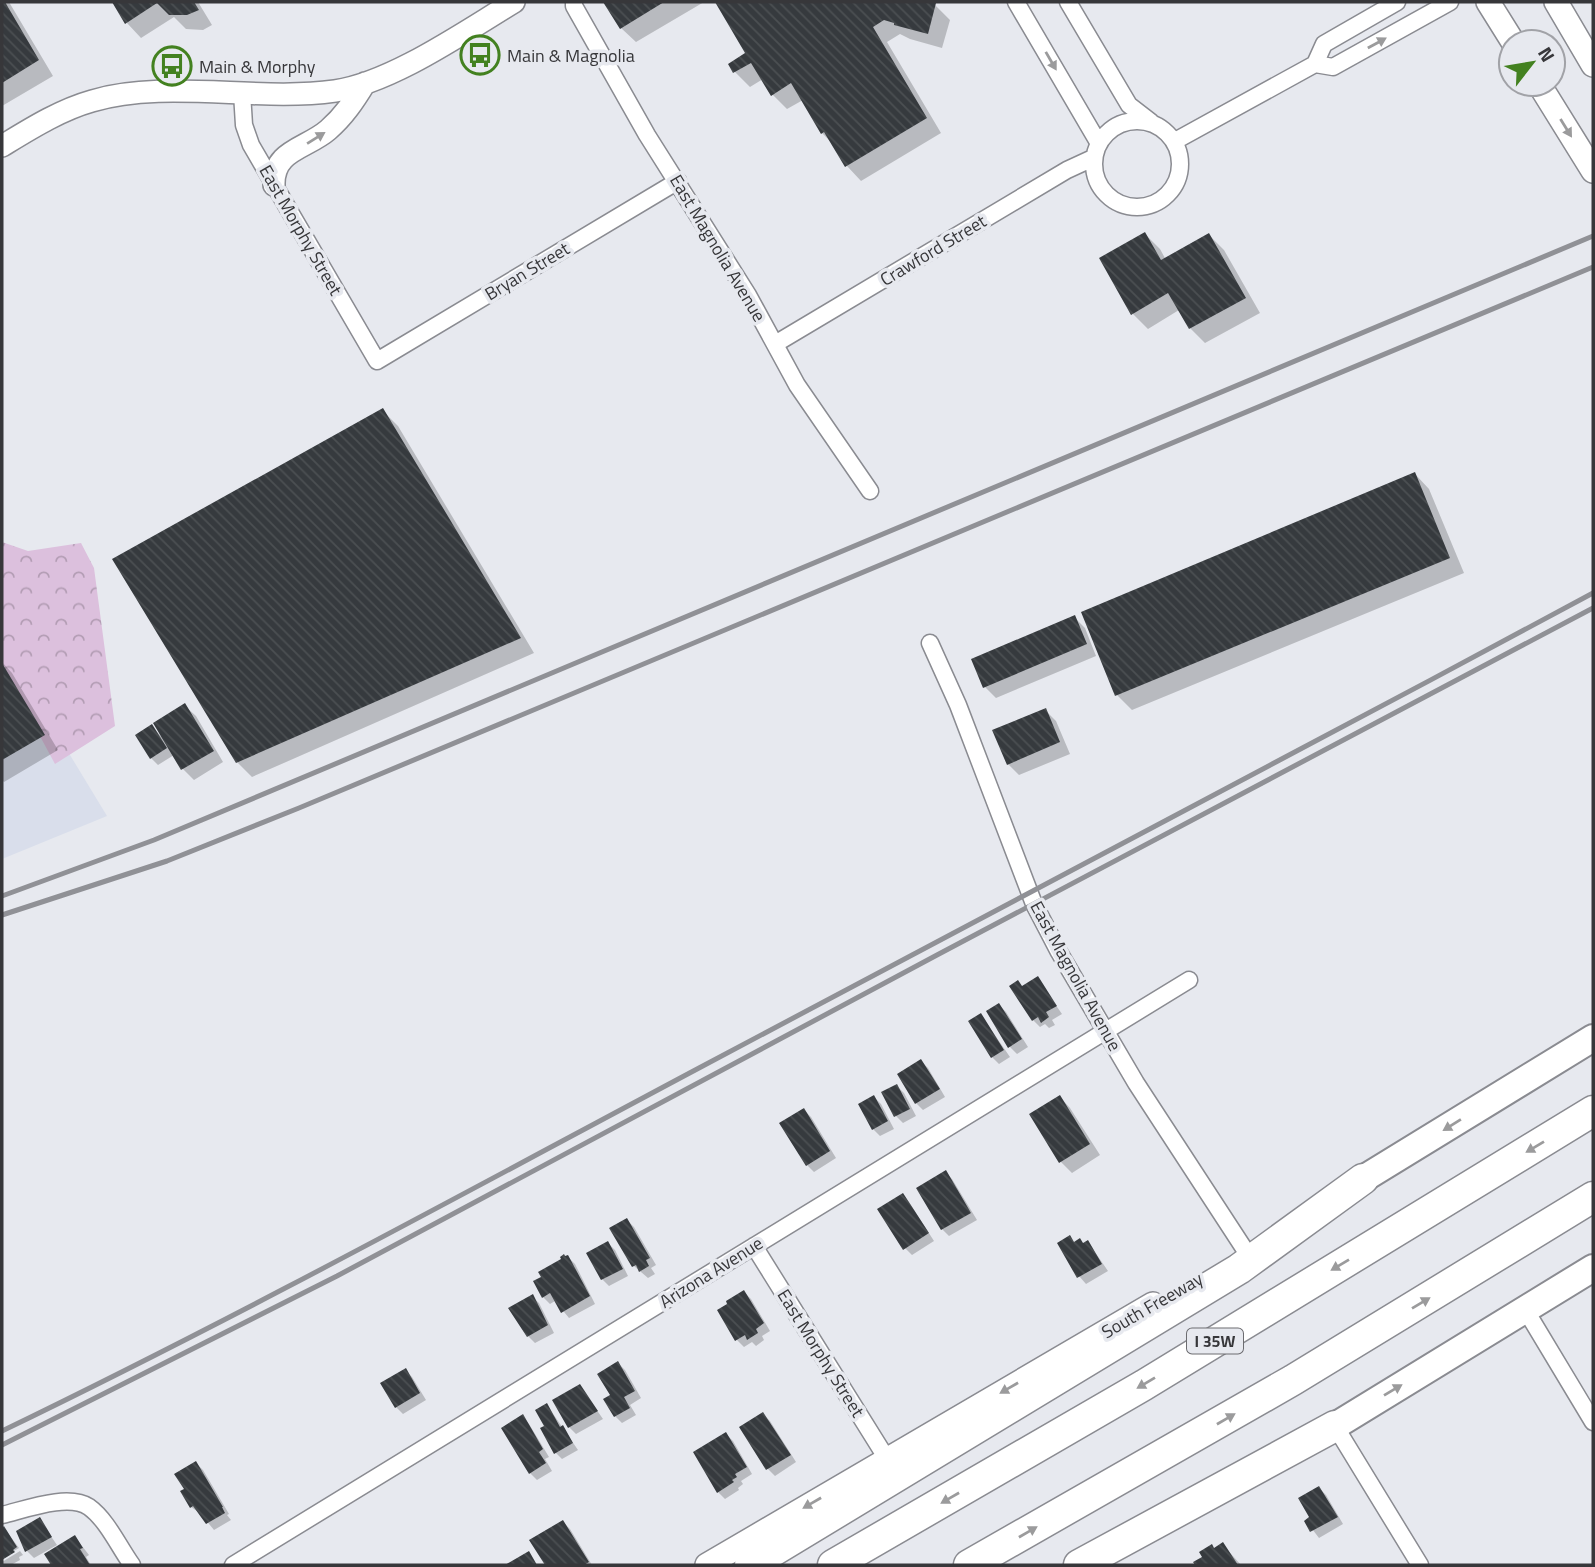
<svg xmlns="http://www.w3.org/2000/svg" width="1595" height="1567" viewBox="0 0 1595 1567" font-family="'Titillium Web',sans-serif">
	<style>
		.built { fill: #d9deeb }
		.park { fill: url(#park-crowns) }
		.shadow { fill: #0003 }
		.building { fill: url(#building-back-hatch) }
		.lines { fill: none; stroke-linecap: round; stroke-linejoin: round }
		.minor-casing { stroke: #8a8b91; stroke-width: 19 }
		.tertiary-casing { stroke: #8a8b91; stroke-width: 24 }
		.secondary-casing { stroke: #8a8b91; stroke-width: 26 }
		.primary-casing { stroke: #8a8b91; stroke-width: 30 }
		.motorway-casing { stroke: #8a8b91; stroke-width: 33 }
		.minor { stroke: #fff; stroke-width: 16 }
		.tertiary { stroke: #fff; stroke-width: 21 }
		.secondary { stroke: #fff; stroke-width: 23 }
		.primary { stroke: #fff; stroke-width: 26 }
		.motorway { stroke: #fff; stroke-width: 30 }
		.rail { stroke: #909196; stroke-width: 5 }
		.oneway { fill: #9b9b9c }
		.labels { text-anchor: middle; dominant-baseline: central; stroke-width: 7; stroke-linejoin: round; paint-order: stroke }
		.shield { fill: #e7e9ef; stroke: #6c6c70; stroke-width: 2 }
		.shield-label { font-size: 16px; font-weight: bold; fill: #37373a }
		.poi-label { font-size: 18px; fill: #37373a; stroke: #e7e9ef; text-anchor: start }
		.street-label { font-size: 18px; fill: #37373a; stroke: #e7e9ef }
	</style>
	<defs>
		<pattern id="park-crowns" width="20" height="18" patternUnits="userSpaceOnUse" patternTransform="scale(1.75)"><rect width="20" height="18" fill="#dcc0dd"/><path d="M2 6a3 3 0 1 1 6 0M12 15a3 3 0 1 1 6 0" fill="none" stroke="#b39db4"/></pattern>
		<pattern id="building-back-hatch" width="6" height="6" patternUnits="userSpaceOnUse" patternTransform="scale(1.75)"><rect width="6" height="6" fill="#363a3e"/><path d="M-1 5l2 2M0 0l6 6M5-1l2 2" fill="none" stroke="#4b4f52"/></pattern>
	</defs>
	<rect width="100%" height="100%" fill="#e7e9ef"/>
	<!-- built -->
	<path class="built" d="M2,643L107,816L2,859Z"/>
	<!-- park -->
	<path class="park" d="M2,542L28,551L81,543L94,568L115,726L55,764L2,666Z"/>
	<!-- shadow -->
	<path class="shadow" d="M2,2H9L53,76L2,106Z
		M114,2H198L212,25L203,30L186,29L174,17L141,38L127,23Z
		M605,2H704L636,42L621,28Z
		M717,2H924L935,5L950,20L942,48L910,39L900,34L887,42L941,133L861,181L847,166L833,144L822,133L803,100L787,109L772,94L763,79L750,87L735,72L730,64L748,54Z
		M1145,234L1160,249L1166,260L1209,235L1224,250L1260,313L1205,343L1190,328L1179,310L1148,329L1133,314L1102,259Z
		M383,411L398,426L534,653L252,777L237,762Z
		M1415,474L1429,489L1464,573L1132,710L1117,695Z
		M1074,617L1085,628L1096,656L996,698L985,687Z
		M2,662L12,673L58,750L4,782L2,780Z
		M185,706L196,716L223,762L194,780L183,769L174,755L158,765L151,758V726L161,736Z
		M1045,710L1056,721L1070,754L1019,775L1008,764Z
		M1037,978L1062,1014L1052,1020L1055,1025L1049,1028L1045,1024L1040,1027L1033,1020L1023,987Z
		M999,1005L1006,1012L1028,1047L1017,1054L1010,1047Z
		M981,1015L1010,1057L999,1064L992,1057Z
		M921,1061L928,1068L945,1097L923,1110L916,1103Z
		M897,1086L904,1093L916,1116L903,1123L896,1116Z
		M874,1097L881,1104L894,1129L880,1136L873,1129Z
		M1060,1097L1070,1108L1100,1155L1072,1173L1061,1162Z
		M804,1110L811,1117L836,1158L814,1172L807,1165Z
		M945,1172L952,1179L977,1220L949,1236L942,1229Z
		M902,1195L909,1202L934,1241L912,1255L905,1248Z
		M627,1220L634,1227L656,1265L651,1268L655,1274L648,1278L634,1266Z
		M1069,1237L1075,1243L1084,1244L1088,1242L1108,1271L1086,1284L1079,1276Z
		M608,1243L615,1250L628,1276L609,1286L602,1279Z
		M568,1257L575,1264L595,1304L569,1318L555,1301L550,1304L543,1297L564,1259Z
		M744,1292L751,1299L770,1331L762,1336L764,1340L756,1346L752,1342L744,1347L737,1340Z
		M532,1297L539,1303L554,1333L535,1343L524,1332L511,1309Z
		M618,1363L625,1370L641,1398L630,1405L636,1415L622,1423L615,1416L612,1396Z
		M405,1370L412,1377L426,1400L403,1414L396,1407Z
		M580,1386L603,1419L576,1434L569,1427Z
		M547,1405L578,1450L562,1459L555,1452Z
		M763,1414L770,1421L796,1462L775,1476L768,1469Z
		M522,1417L529,1424L549,1457L545,1459L552,1471L537,1480L530,1473Z
		M726,1434L733,1441L752,1474L741,1481L743,1484L738,1488L739,1490L725,1499L718,1492Z
		M196,1463L203,1470L229,1514L227,1515L231,1520L214,1530L200,1513L191,1507L186,1489Z
		M1319,1488L1326,1495L1343,1524L1319,1538L1306,1521L1312,1518Z
		M39,1519L57,1545L34,1558L27,1551Z
		M563,1522L570,1529L592,1565H547L532,1540Z
		M4,1528L19,1548L2,1558V1530Z
		M75,1537L89,1555L86,1557L91,1565H53L47,1555Z
		M1223,1545L1241,1565H1197L1196,1563Z
		M20,1551L23,1555L19,1557L20,1560L11,1565H2V1562Z"/>
	<!-- building -->
	<path class="building" d="M2,2H5L39,60L2,83Z
		M112,2H194L199,10L187,15H169L157,3L125,24Z
		M603,2H664L620,29Z
		M715,2L936,3L928,34L894,25V23L884,20L873,27L927,118L845,167L824,132L821,134L791,83L771,96L751,63L733,73L728,64L745,53Z
		M1145,232L1161,260L1209,233L1246,298L1189,329L1168,293L1131,315L1099,258Z
		M383,408L521,638L236,763L112,559Z
		M1415,472L1450,558L1115,696L1081,612Z
		M1075,615L1087,644L983,688L971,659Z
		M2,663L45,735L2,760Z
		M185,703L214,751L181,770L153,723Z
		M1046,708L1060,742L1007,765L992,730Z
		M152,724L167,748L150,759L135,735Z
		M1038,976L1057,1006L1046,1012L1049,1017L1041,1023L1038,1017L1032,1021L1009,986L1018,980L1022,986Z
		M999,1003L1022,1039L1008,1048L986,1011Z
		M981,1013L1004,1050L991,1058L968,1021Z
		M921,1059L940,1089L915,1104L897,1074Z
		M897,1084L910,1109L894,1117L881,1092Z
		M874,1095L888,1121L872,1130L858,1104Z
		M1060,1095L1090,1144L1059,1163L1029,1114Z
		M804,1108L830,1151L806,1166L779,1123Z
		M946,1170L971,1213L941,1230L916,1188Z
		M903,1193L929,1233L903,1250L877,1209Z
		M627,1218L650,1258L646,1260L649,1266L639,1272L636,1265L632,1267L609,1228Z
		M1070,1235L1074,1242L1080,1238L1083,1243L1088,1240L1102,1264L1077,1278L1057,1243Z
		M608,1241L623,1269L601,1280L586,1253Z
		M564,1254L565,1256L568,1255L590,1296L561,1313L550,1293L542,1298L533,1281L541,1277L538,1272L561,1259L560,1257Z
		M744,1290L764,1323L756,1329L758,1333L747,1340L745,1335L735,1341L717,1310L727,1304L726,1301Z
		M533,1294L548,1325L527,1337L508,1308Z
		M618,1361L635,1391L624,1397L630,1408L614,1417L603,1399L610,1395L597,1374Z
		M406,1368L420,1393L395,1408L380,1383Z
		M580,1384L598,1411L568,1428L552,1400Z
		M547,1403L560,1427L563,1425L573,1443L554,1454L540,1428L544,1426L535,1410Z
		M763,1412L791,1455L766,1470L739,1427Z
		M523,1414L543,1449L539,1452L546,1463L529,1474L501,1428Z
		M726,1432L747,1467L735,1474L737,1477L732,1480L734,1482L717,1493L693,1452Z
		M196,1461L223,1507H222L225,1513L206,1524L193,1506L190,1508L180,1491L184,1489L174,1474Z
		M1319,1486L1338,1517L1310,1532L1304,1521L1309,1517L1298,1498Z
		M40,1517L52,1537L25,1552L16,1531Z
		M563,1520L589,1562L584,1565H545L529,1540Z
		M4,1526L17,1547L13,1550L15,1552L2,1560V1528Z
		M75,1535L83,1548L80,1549L90,1565H51L44,1554Z
		M1223,1542L1238,1565H1195L1193,1562L1202,1557L1199,1552L1212,1544L1214,1548Z
		M529,1551L537,1565H505Z"/>
	<g class="lines">
		<!-- minor casing -->
		<g class="minor-casing">
			<path id="minor" d="M574,2V6L647,135L748,295L797,385L870,491
				M1016,2L1098,142
				M1068,2L1129,105L1151,122
				M1315,64L1333,67L1450,2
				M242,93L244,125L251,145L377,361L678,181
				M1094 164a43 43 0 1 1 86 0a43 43 0 1 1-86 0Z
				M1175,141L1315,64L1324,44L1397,2
				M775,344L1067,170L1093,158
				M930,643L958,705L1034,904L1059,952L1136,1083L1245,1250
				M754,1246L887,1459
				M1525,1309L1593,1422
				M1335,1426L1420,1565
				M2,1515C24,1510 68,1493 89,1507C107,1520 119,1547 132,1565
				M233,1565L1189,980"/>
		</g>
		<!-- tertiary casing -->
		<g class="tertiary-casing">
			<path id="tertiary" d="M2,146C30,129 60,110 92,101C165,79 258,102 335,91C393,82 464,32 514,2
				M274,185C273,150 306,149 328,130C344,116 354,101 365,83"/>
		</g>
		<!-- secondary casing -->
		<g class="secondary-casing">
			<path id="secondary" d="M1488,2L1513,42
				M1556,2L1593,65
				M1539,84L1593,171
				M707,1565L1153,1304"/>
		</g>
		<!-- primary casing -->
		<g class="primary-casing">
			<path id="primary" d="M1363,1179L1593,1038
				M1335,1426L1593,1268"/>
		</g>
		<!-- motorway casing -->
		<g class="motorway-casing">
			<path id="motorway" d="M750,1565L1239,1269L1363,1179
				M833,1565L1144,1385L1593,1111
				M969,1565L1293,1380L1593,1197
				M1079,1565L1335,1426"/>
		</g>
		<!-- minor -->
		<use href="#minor" class="minor"/>
		<!-- tertiary -->
		<use href="#tertiary" class="tertiary"/>
		<!-- secondary -->
		<use href="#secondary" class="secondary"/>
		<!-- primary -->
		<use href="#primary" class="primary"/>
		<!-- motorway -->
		<use href="#motorway" class="motorway"/>
		<!-- rail -->
		<path class="rail" d="M2,896L154,840L1593,236
			M2,915L167,861L299,808L1593,267
			M2,1431C238,1317 468,1191 699,1068C997,909 1296,753 1593,593
			M2,1445L337,1276L937,955L1593,608"/>
	</g>
	<!-- one-way arrows -->
	<defs><path id="oneway-solid" d="M-6-.8H1V-3.2L6.5 0L1 3.2V.8H-6Z" transform="scale(1.75)"/></defs>
	<g class="oneway">
		<use href="#oneway-solid" transform="translate(1377 43) rotate(-29)"/>
		<use href="#oneway-solid" transform="translate(1051 61) rotate(60)"/>
		<use href="#oneway-solid" transform="translate(1566 128) rotate(58)"/>
		<use href="#oneway-solid" transform="translate(316 138) rotate(-32)"/>
		<use href="#oneway-solid" transform="translate(1452 1125) rotate(148)"/>
		<use href="#oneway-solid" transform="translate(1535 1147) rotate(149)"/>
		<use href="#oneway-solid" transform="translate(1340 1265) rotate(149)"/>
		<use href="#oneway-solid" transform="translate(1421 1303) rotate(-31)"/>
		<use href="#oneway-solid" transform="translate(1146 1383) rotate(149)"/>
		<use href="#oneway-solid" transform="translate(1009 1388) rotate(150)"/>
		<use href="#oneway-solid" transform="translate(1393 1390) rotate(-31)"/>
		<use href="#oneway-solid" transform="translate(1226 1419) rotate(-30)"/>
		<use href="#oneway-solid" transform="translate(950 1498) rotate(150)"/>
		<use href="#oneway-solid" transform="translate(812 1503) rotate(150)"/>
		<use href="#oneway-solid" transform="translate(1028 1532) rotate(-30)"/>
	</g>
	<!-- icons -->
	<defs>
		<g id="bus-ring" transform="scale(2.0125)"><circle r="9.5" fill="#e7e9ef" stroke="#438120" stroke-width="1.5"/><path d="M-5-6H5V4H4V6H2V4H-2V6H-4V4H-5ZM-3.5-4V0h7V-4ZM-3.5 1.2v1.5H-2V1.2ZM2 1.2v1.5H3.5V1.2Z" fill="#438120"/></g>
	</defs>
	<g fill-rule="evenodd">
		<use href="#bus-ring" x="480" y="55"/>
		<use href="#bus-ring" x="172" y="66"/>
	</g>
	<g class="labels">
		<!-- shield labels -->
		<rect class="shield" x="1187" y="1328.5" width="56" height="25" rx="5"/>
		<g class="shield-label">
			<text x="1215" y="1341">I 35W</text>
		</g>
		<!-- poi labels -->
		<g class="poi-label">
			<text x="507" y="55">Main &amp; Magnolia</text>
			<text x="199" y="66">Main &amp; Morphy</text>
		</g>
		<!-- street labels -->
		<g class="street-label">
			<text transform="translate(301 230) rotate(60)">East Morphy Street</text>
			<text transform="translate(718 248) rotate(59)">East Magnolia Avenue</text>
			<text transform="translate(933 250) rotate(-31)">Crawford Street</text>
			<text transform="translate(527 271) rotate(-31)">Bryan Street</text>
			<text transform="translate(1076 976) rotate(61)">East Magnolia Avenue</text>
			<text transform="translate(711 1272) rotate(-32)">Arizona Avenue</text>
			<text transform="translate(1152 1305) rotate(-30)">South Freeway</text>
			<text transform="translate(821 1353) rotate(58)">East Morphy Street</text>
		</g>
	</g>
	<!-- border -->
	<rect width="1595" height="1567" fill="none" stroke="#37373a" stroke-width="7"/>
	<!-- north arrow -->
	<g transform="translate(1532 63) rotate(59)"><circle r="33" fill="#e7e9ef" stroke="#a1a2a7" stroke-width="2"/>
	<path d="M0-5L12 26L0 18L-12 26Z" fill="#438120"/>
	<text y="-10" font-size="19" font-weight="bold" text-anchor="middle" fill="#37373a">N</text>
	</g>
</svg>
